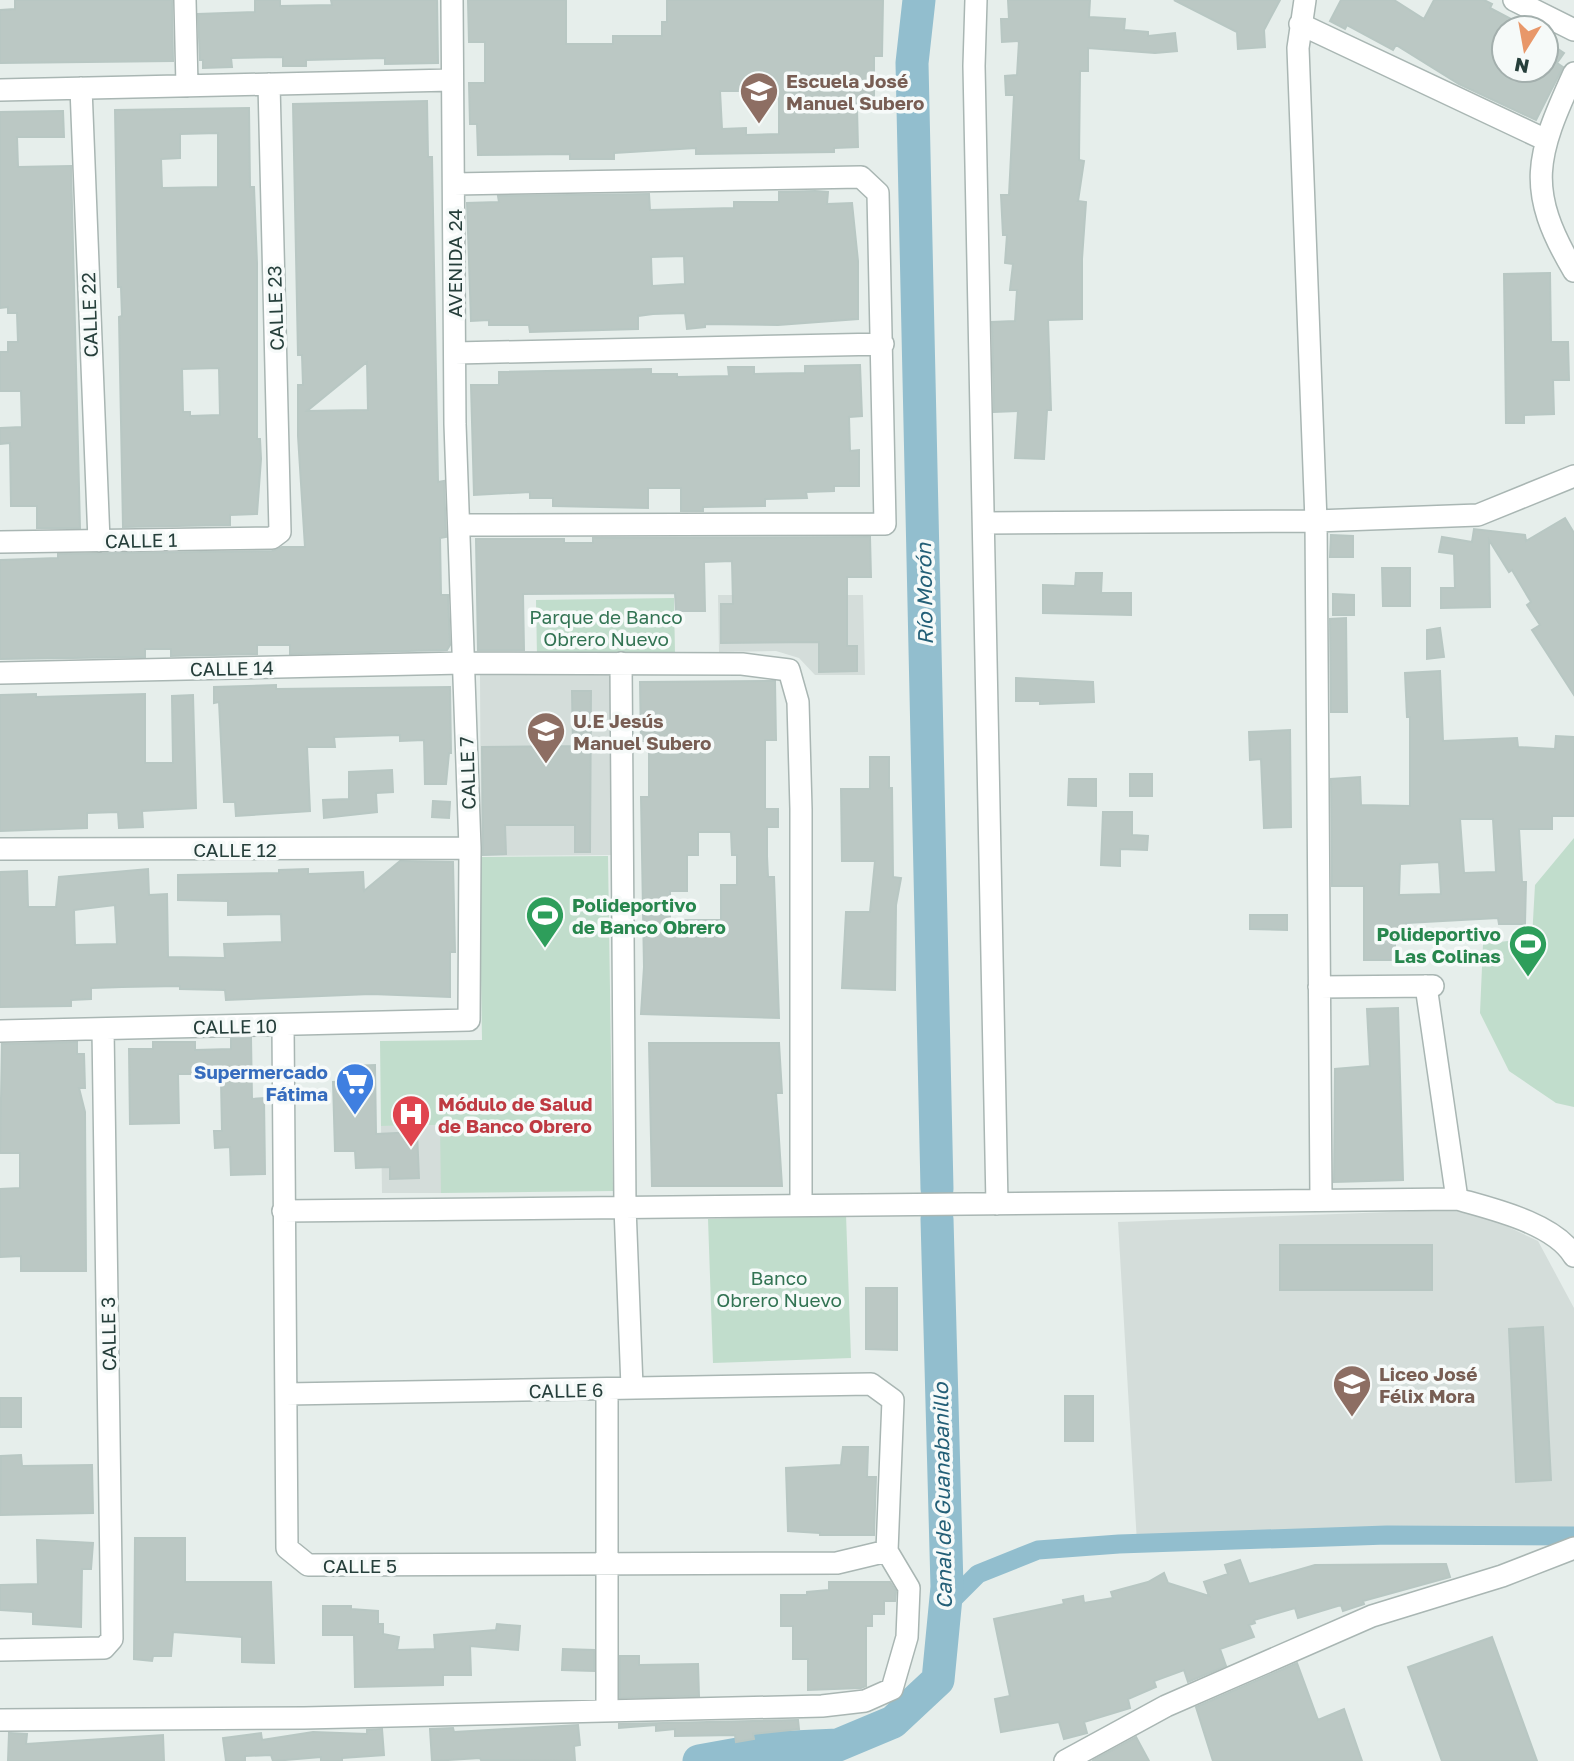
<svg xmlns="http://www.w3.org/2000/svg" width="1574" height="1761" viewBox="0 0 1574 1761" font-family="'Golos Text',sans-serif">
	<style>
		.built { fill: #d4ddda }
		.green { fill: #c1ddcc }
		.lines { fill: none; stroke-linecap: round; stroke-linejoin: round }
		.canal { stroke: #92bece; stroke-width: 19 }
		.river { stroke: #92bece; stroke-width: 33 }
		.building { fill: #bbc8c4; stroke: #b8c7c3; stroke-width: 2; fill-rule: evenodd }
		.minor-casing { stroke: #a9b6b3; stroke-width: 24 }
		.minor { stroke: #fff; stroke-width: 21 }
		.labels { text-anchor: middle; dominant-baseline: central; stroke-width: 7; stroke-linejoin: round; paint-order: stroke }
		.education-label { font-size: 19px; font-weight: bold; fill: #785e54; stroke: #f6faf9; text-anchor: start }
		.street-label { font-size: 19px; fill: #263f3b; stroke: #f6faf9 }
		.park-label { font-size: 19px; fill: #327353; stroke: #f6faf9 }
		.leisure-label { font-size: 19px; font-weight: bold; fill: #27864d; stroke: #f6faf9; text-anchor: start }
		.shop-label { font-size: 19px; font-weight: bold; fill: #366cbe; stroke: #f6faf9; text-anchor: end }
		.health-label { font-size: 19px; font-weight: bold; fill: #be3a42; stroke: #f6faf9; text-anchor: start }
		.water-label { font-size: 21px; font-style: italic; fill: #235f77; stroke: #f6faf9 }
	</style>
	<rect width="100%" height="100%" fill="#e6eeeb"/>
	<!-- built -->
	<path class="built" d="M718,595H863L865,675H815L799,658L776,651L719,652Z
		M480,675H612L613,855L481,856Z
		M441,1125V1193H382L381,1126Z
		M1470,1209L1538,1241L1574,1308V1529L1137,1543L1118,1222Z"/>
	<!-- green -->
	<path class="green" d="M674,598L675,654L537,657L536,600Z
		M1574,838V1107L1556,1103L1509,1071L1480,1013L1483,944L1532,938L1535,885Z
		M608,856L613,1191L441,1193L440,1125L381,1126L380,1041L482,1040L479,857Z
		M846,1214L851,1358L713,1363L708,1219Z"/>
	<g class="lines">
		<!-- canal -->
		<path class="canal" d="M945,1607L978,1574L1038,1550L1119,1544L1387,1535L1574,1536"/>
		<!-- river -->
		<path class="river" d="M919,0L912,63L937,1189
			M699,1761L771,1748L838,1745L893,1722L938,1680L947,1587L937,1219"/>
	</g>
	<!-- building -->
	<path class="building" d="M15,0H172L173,61L0,63V10L15,9Z
		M255,0H280V6L332,5L331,0H437L438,63L385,64V58L306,60V66H283V57L231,58L232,67L203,68V60H200L198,14L255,12Z
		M468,0H566V44H613V36H662V22H667V0H883L882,56H874V108H857L858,147L834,148V152L696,154V148L614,153V159H570V154L478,155L477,124H470L469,83H485V42H469ZM720,91H751V99L779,98V134L746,135V128L722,129Z
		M1008,0H1090L1089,17L1125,19L1124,30L1148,32V36L1175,33L1177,51L1155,53L1088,48V71H1080L1079,160L1084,161L1078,201L1086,202L1082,259V319L1048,320L1051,410H1047L1044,459L1015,458L1018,411L994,412L992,322L1015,321L1017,290H1010L1013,264L1005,263L1007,235H1003L1001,195H1009L1014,95H1006L1005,76L1017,75L1019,41L1002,42L1001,19H1009Z
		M1174,0H1280L1264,30L1265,47L1238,49L1237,32Z
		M1341,0H1394L1424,19L1434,0H1484L1492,4L1490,8L1528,28H1504V70H1546V41L1564,53L1557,63L1563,67L1536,120L1459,84L1396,45L1393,50L1347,25L1345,29L1330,21Z
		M427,101L428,157H432L438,482L444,481L446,537L440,538L441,595H448L450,645L447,650L290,654V645H257V654L171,656V649H145V657L0,659V560L58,558V554L272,551L282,547H305L298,436V385H303L302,355H298L293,104ZM367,362L368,410L307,411Z
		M249,108L250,187H254L257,263V439H260L261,459L257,514L230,515V525L123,527L119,317L122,316L121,287H118L115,110ZM218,133V187L162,188L161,159L180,158V134ZM219,368L220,415L190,416V412H183L182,369Z
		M63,111L64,137H17L18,167L71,166L80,528H37V506H11L10,443L0,444V428L22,427L21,391H0V352H8V342H18L17,313H8V307L0,308V112Z
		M815,191L828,192L827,204L852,203L858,261V319L778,325L705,324V327L687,329L685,313L653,314L638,316V329L530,332L529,325H489V320L471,321L467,203L499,202L498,196L649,194L650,210L734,208V202H779V192ZM684,256L685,284L652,286L651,257Z
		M1550,273L1551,342H1568L1569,380H1553L1554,414L1524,415V423H1506L1504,274Z
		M860,365L862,416L849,417L850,451L859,450V486H834V491L806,492L807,498L765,499V506L703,507V511H681V488H648V508L553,506V498H530V492L474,495L471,385H499V372L651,369V374H677V377L729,376L728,367H754V374L805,373V366Z
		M1565,518L1574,533V695L1532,630L1540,625L1527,605L1531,602L1512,570L1509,572L1489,540L1490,607L1441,608V588H1455L1454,554L1439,552L1442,537L1472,542L1474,529L1525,535L1526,541Z
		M1331,535L1353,536V557H1330Z
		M870,537L871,577H847V646H857V671L819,672V642L721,643V604H733L732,561L704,562L705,611H676L675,593L523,594L524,650H478L476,539H564V543H593V538Z
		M1382,568H1410V606H1383Z
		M1076,573H1102L1101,593H1131V615L1043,613V585L1075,586Z
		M1333,594L1354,595V615H1333Z
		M1346,618L1347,712H1331L1330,619Z
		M1440,628L1444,657L1427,659V630Z
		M1440,671L1443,741L1517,738L1518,747L1555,749L1556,736L1574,737V816H1552V829H1519L1522,882H1526L1525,924H1499L1498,918L1406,923V941L1395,942V960H1364V886H1332L1331,779L1360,777L1361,805L1410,806V717H1407L1405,673ZM1460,819H1493L1496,872L1464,873ZM1439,862L1441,894L1399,895L1400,864Z
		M1016,678L1093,682L1094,702L1040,704V701H1016Z
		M775,681L776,740H765V809H778V827H767V856L768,877H774L779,1018L641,1014L644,967L641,797H649V741H641L640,682ZM698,832H731L732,855H737V885H721V920H670V891H687V855H698Z
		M276,685V689L450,687L451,753H449L446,784H425L424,740L400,741V735L334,737L335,747H307L310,811L236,816L235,802H224L219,702L214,703V687Z
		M572,691H591L590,852H575V825H505L506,854L483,855L482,747L573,746Z
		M36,694V697L145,694V763H173L172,696L193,695L196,808L142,811L143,827L119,828L118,812L87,813V828L0,831V695Z
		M1290,730L1291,827L1264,828L1261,759L1250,760L1249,732Z
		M870,757H889V788H892L893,877L901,878L896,905L895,990L842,988L846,912H870L875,861H842L841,789H870Z
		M392,770L393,792L376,793L377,812L324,818L323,800L349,799V772Z
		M1130,774H1152V796H1130Z
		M1069,779H1096V806L1068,805Z
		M433,801L450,802L449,818L432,817Z
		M1103,812H1132V835L1148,836L1147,850L1120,849V866L1101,865Z
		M400,861L453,862L455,952H450V997L371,994L226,1000L225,990L180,989V986L122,987L91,988V999L71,1000V1006L0,1007V872L27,871L28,907H56L59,877L148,869L149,895L167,894L168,957L225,958L224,944L282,942L281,914L228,915V901L178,900V875L279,873V870L308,869V874L363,872L364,891ZM115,905L117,944L75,945L74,910Z
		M1250,915H1287V930L1250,929Z
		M1398,1008L1403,1180L1334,1182L1335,1069L1370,1066L1367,1009Z
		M251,1038L252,1099L264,1098L265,1174L231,1175L230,1147L215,1148L214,1131H222L221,1081H212V1074H178L179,1123L130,1124L129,1049H153V1042H195V1050L231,1049V1039Z
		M77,1042V1054H84L85,1088H79L85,1112L86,1271H21V1256L0,1257V1189L20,1188V1153H0L2,1044Z
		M649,1043H779L782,1093H776L782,1186H652Z
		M375,1065L376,1134L417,1132L419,1178L390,1179V1167L356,1168L355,1151H335L333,1082L351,1081V1066Z
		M1280,1245H1432V1290H1280Z
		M866,1288H897V1350L866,1349Z
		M1543,1327L1551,1480L1516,1482L1509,1329Z
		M1065,1396H1093V1441H1065Z
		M0,1398H21V1427H0Z
		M843,1447H868L867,1477H876L874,1535H820V1533L788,1531L786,1468L841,1465Z
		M21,1455L22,1466L92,1465L93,1513L0,1515L1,1456Z
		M135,1538H185V1582H271L274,1663L242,1662V1637L173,1632L171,1656H153L152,1661L134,1659Z
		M37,1540L93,1543L91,1569H82L81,1627L33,1624V1612L0,1610V1585L38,1584Z
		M1240,1560L1249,1584L1315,1565L1446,1564L1450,1577L1363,1601L1364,1604L1343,1611L1341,1605L1298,1618L1295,1608L1254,1620L1255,1623L1249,1625L1254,1637L1220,1649L1226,1666L1188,1682L1184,1670L1154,1681L1156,1687L1128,1699L1130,1708L1084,1722L1087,1733L1064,1739L1059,1722L1001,1732L995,1699L1010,1696L994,1619L1064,1604L1063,1600L1083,1596L1084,1603L1113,1598L1111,1592L1148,1582L1164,1573L1168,1583L1209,1596L1204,1582L1228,1574L1225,1565Z
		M829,1582H890L896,1591L895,1601H884V1614H872V1626H866V1686L861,1688L808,1690V1659H793V1626H781V1595H807V1592L829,1590Z
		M323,1606H351V1609L378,1611V1624H383V1634L399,1637L397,1650L435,1649L434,1635L496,1630L497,1624L520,1626L518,1650L470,1646L471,1675H443V1685L355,1687L354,1635H323Z
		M1492,1637L1537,1761H1442L1408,1667Z
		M563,1649L594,1650V1671L562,1670Z
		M620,1656H639V1665L698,1664L699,1696L620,1698Z
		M1297,1663L1318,1720L1344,1709L1362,1761H1213L1196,1707Z
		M798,1720L799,1729L753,1734L754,1739L736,1742L735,1735L675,1736V1729L656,1731V1725L619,1728V1724Z
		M578,1725L580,1745L574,1746L575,1761L481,1760L480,1758L432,1761L430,1729L453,1728L454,1732Z
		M382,1729L384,1755L342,1758V1761H321V1757L273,1761L271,1755L245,1756V1761H226L223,1738L261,1733L262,1740L313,1732L367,1734V1730Z
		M9,1733L27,1734L26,1744L163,1735L164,1761H8Z
		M1136,1737L1149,1761H1092Z"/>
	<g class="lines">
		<!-- minor casing -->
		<g class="minor-casing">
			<path id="minor" d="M185,0L187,86
				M976,0L974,66L997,1204
				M1305,0L1298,48L1316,521L1321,1198
				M1514,0L1574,30
				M1300,24L1546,140
				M1574,73C1536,156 1525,189 1574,271
				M81,88L99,541
				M0,90L452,80
				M454,184L861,177L878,193L885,524L461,525
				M455,353L883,344
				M985,523L1316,521L1478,515L1574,476
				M0,542L272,538L280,532L269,84
				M621,663L625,1207L632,1387
				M0,673L463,663L742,664L789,670L798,702L801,809V1203
				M0,849L470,848
				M1426,986L1457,1199
				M1319,987L1433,986
				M283,1025L287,1548L308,1565L837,1563L887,1551L893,1400L871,1384L286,1394
				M0,1031L469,1020L470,848L455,424L452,0
				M283,1211L1457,1199C1492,1209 1554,1223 1574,1256
				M0,1650L104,1648L112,1639L103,1029
				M607,1710V1389
				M0,1720L304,1718L822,1706L865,1701L892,1689L907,1637L909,1588L887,1551
				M1065,1761L1166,1706L1372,1616L1502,1576L1574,1548"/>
		</g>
		<!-- minor -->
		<use href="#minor" class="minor"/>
	</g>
	<!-- icons -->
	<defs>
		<g id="school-pin" transform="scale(2.0125)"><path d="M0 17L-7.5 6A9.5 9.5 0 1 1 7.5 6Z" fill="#8d6e63" stroke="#f6faf9"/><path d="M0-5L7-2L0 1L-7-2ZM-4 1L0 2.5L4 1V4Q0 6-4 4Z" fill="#fff"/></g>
		<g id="stadium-pin" transform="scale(2.0125)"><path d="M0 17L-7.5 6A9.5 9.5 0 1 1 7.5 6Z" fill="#2e9e5b" stroke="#f6faf9"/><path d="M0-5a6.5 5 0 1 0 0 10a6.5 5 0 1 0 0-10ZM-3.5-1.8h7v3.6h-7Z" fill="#fff"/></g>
		<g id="supermarket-pin" transform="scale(2.0125)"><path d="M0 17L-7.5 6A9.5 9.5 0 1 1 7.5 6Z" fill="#3f7fe0" stroke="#f6faf9"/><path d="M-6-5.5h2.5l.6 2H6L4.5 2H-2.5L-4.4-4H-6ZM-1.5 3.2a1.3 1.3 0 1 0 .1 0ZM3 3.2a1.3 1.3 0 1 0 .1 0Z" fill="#fff"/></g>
		<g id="hospital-pin" transform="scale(2.0125)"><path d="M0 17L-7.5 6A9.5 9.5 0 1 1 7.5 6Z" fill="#e0444e" stroke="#f6faf9"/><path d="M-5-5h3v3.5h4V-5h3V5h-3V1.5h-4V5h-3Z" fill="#fff"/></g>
	</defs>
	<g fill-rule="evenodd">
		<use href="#school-pin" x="759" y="91"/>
		<use href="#school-pin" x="546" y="731"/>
		<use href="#stadium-pin" x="545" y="915"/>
		<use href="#stadium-pin" x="1528" y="944"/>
		<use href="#supermarket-pin" x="355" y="1082"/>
		<use href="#hospital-pin" x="411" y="1114"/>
		<use href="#school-pin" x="1352" y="1384"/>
	</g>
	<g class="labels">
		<!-- education labels -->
		<g class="education-label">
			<text x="786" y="80">Escuela José<tspan x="786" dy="22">Manuel Subero</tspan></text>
			<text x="573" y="720">U.E Jesús<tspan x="573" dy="22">Manuel Subero</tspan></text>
			<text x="1379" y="1373">Liceo José<tspan x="1379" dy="22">Félix Mora</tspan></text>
		</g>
		<!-- street labels -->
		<g class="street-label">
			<text transform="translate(454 263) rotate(-90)">AVENIDA 24</text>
			<text transform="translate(275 308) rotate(-92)">CALLE 23</text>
			<text transform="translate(89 315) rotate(-92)">CALLE 22</text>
			<text transform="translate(141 540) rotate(-1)">CALLE 1</text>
			<text transform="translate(232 668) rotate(-1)">CALLE 14</text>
			<text transform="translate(467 773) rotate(-92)">CALLE 7</text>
			<text x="235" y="849">CALLE 12</text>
			<text transform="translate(235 1026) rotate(-1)">CALLE 10</text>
			<text transform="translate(108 1334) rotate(-91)">CALLE 3</text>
			<text transform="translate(566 1390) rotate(-1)">CALLE 6</text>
			<text x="360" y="1565">CALLE 5</text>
		</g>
		<!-- park labels -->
		<g class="park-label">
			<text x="606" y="616">Parque de Banco<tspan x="606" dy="22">Obrero Nuevo</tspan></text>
			<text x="779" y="1277">Banco<tspan x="779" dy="22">Obrero Nuevo</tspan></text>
		</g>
		<!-- leisure labels -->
		<g class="leisure-label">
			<text x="572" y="904">Polideportivo<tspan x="572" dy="22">de Banco Obrero</tspan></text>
			<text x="1501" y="933" text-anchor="end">Polideportivo<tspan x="1501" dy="22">Las Colinas</tspan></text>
		</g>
		<!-- shop labels -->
		<g class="shop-label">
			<text x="328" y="1071">Supermercado<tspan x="328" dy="22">Fátima</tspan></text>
		</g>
		<!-- health labels -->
		<g class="health-label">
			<text x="438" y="1103">Módulo de Salud<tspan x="438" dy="22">de Banco Obrero</tspan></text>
		</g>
		<!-- water labels -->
		<g class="water-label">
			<text transform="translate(924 594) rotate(-91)">Río Morón</text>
			<text transform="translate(942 1496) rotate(-91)">Canal de Guanabanillo</text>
		</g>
	</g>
	<!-- north arrow -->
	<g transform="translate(1525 49) rotate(191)"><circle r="33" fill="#f6faf9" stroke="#a3afad" stroke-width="2"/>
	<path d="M0-5L12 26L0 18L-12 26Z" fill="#e89769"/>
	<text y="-10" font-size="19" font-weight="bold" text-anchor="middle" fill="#263f3b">N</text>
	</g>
</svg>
